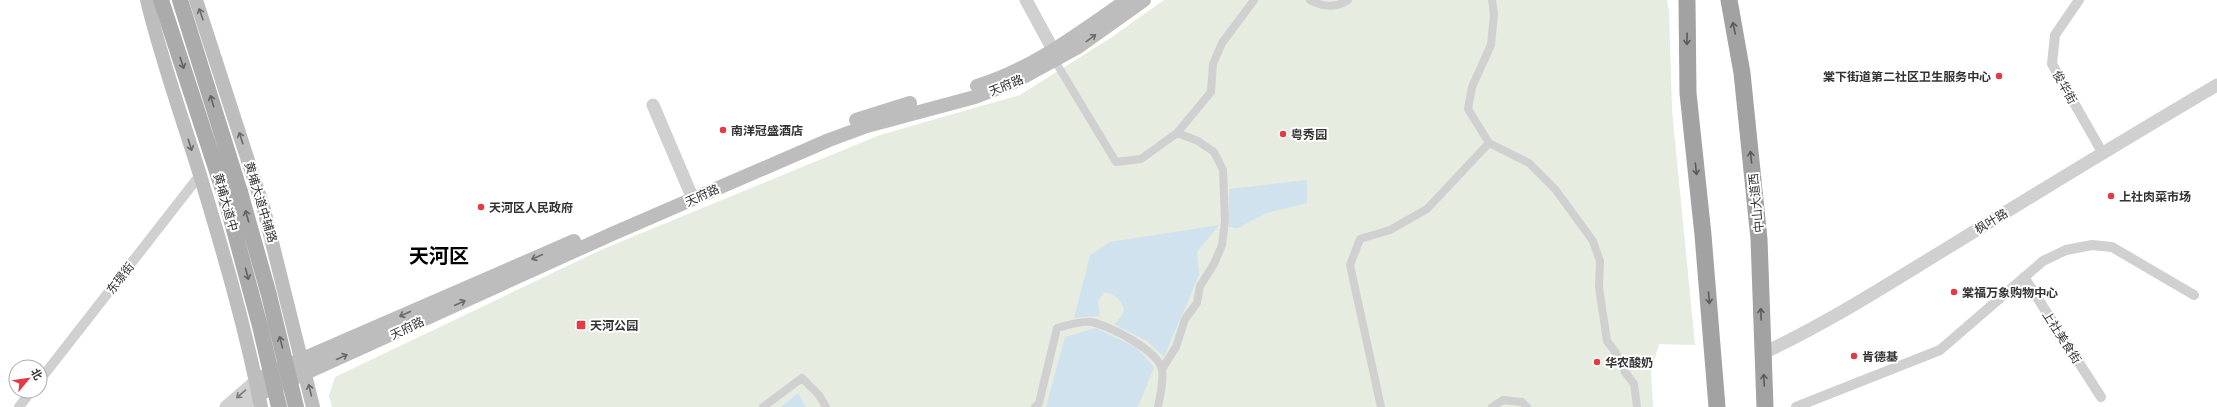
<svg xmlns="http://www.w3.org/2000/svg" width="2217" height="407" viewBox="0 0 2217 407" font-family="'Titillium Web','Noto Sans SC',sans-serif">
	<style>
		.green { fill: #e6ecdf }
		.water { fill: #cfe2ee }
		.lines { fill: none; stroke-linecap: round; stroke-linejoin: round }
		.pedestrian { stroke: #d0d0d0; stroke-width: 8 }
		.minor { stroke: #d0d0d0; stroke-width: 10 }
		.tertiary { stroke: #d0d0d0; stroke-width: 13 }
		.secondary { stroke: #bdbdbd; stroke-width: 14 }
		.primary { stroke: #ababab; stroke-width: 16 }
		.trunk { stroke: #a2a2a2; stroke-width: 17 }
		.primary-bridge { stroke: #ababab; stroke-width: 16 }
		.oneway { stroke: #6a6a6a }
		.oneway2 { stroke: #5a5a5a }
		.oneway3 { stroke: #636363 }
		.oneway4 { stroke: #7a7a7a }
		.poi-dot { fill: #e63946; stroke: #fff; stroke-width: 1.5 }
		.labels { text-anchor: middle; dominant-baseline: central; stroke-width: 4; stroke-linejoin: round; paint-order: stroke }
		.poi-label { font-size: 12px; font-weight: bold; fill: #333; stroke: #fff; text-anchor: start }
		.street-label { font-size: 12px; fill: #333; stroke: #fff }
		.town-label { font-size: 20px; font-weight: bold; fill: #000; stroke: #fff }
	</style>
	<rect width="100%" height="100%" fill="#fff"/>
	<!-- green -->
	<path class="green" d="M1164,0H1667L1669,10L1672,110L1695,345L1659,344L1651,372L1653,407H332L329,396L335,377L603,249L880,135L1020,95L1112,37Z"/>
	<!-- water -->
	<path class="water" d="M1307,180V203L1266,213L1238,228L1229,227V189Z
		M1219,225L1197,252L1199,275L1164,357L1147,341L1114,324L1121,317L1124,309C1120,299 1116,295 1105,292L1098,300L1100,316L1074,318L1090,255L1110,242Z
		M1096,328L1137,348L1154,367L1138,407H1046L1065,337Z
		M798,393L806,407H781Z"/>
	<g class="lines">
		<!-- pedestrian -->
		<path class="pedestrian" d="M1310,0C1322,7 1337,8 1348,0
			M1492,0L1494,14L1491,45L1472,87L1468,109L1489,143L1529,163L1555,189L1593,241L1600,261L1599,287L1607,341L1616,353L1625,372L1634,384L1637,407
			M1055,61L1116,162L1141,159L1177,133L1211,92L1213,64L1222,43L1254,0
			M1162,369L1176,347L1185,319L1197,303L1200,286L1214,264L1222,245L1225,221L1223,170L1214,152L1198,141L1177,133
			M763,407L802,378L819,395L826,407
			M1035,407L1039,403L1057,328C1067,325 1080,321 1091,322C1109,325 1159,351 1162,370C1164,382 1160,395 1158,407
			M1381,407L1350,265L1360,239L1390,230L1427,209L1489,143
			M1492,407L1503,400L1522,402L1527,407"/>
		<!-- minor -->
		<path class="minor" d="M2079,0L2055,35L2052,64L2102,152
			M2024,277L2101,397
			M40,380L200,175
			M19,407L31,391
			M1796,407L1940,350L2043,261L2066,250L2092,245L2112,247L2194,295"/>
		<!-- tertiary -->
		<path class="tertiary" d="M1026,0L1058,59
			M653,105L693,199
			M1763,353C1826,324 1885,286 1944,250C2035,194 2125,139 2217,85
			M226,407L256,381
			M242,407L259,394"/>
		<!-- secondary -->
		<path class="secondary" d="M147,0C161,59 182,117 200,175C223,251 246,329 261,407
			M196,0L264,210L313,407
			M977,86C1033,69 1079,33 1127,0
			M856,120L910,103
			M256,381L268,374L574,241
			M259,394L612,234L829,140L867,126L975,97L1014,82L1078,47L1144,0"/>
		<!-- primary -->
		<path class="primary" d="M161,0L225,196
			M180,0L240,192"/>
		<!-- trunk -->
		<path class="trunk" d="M1687,0L1688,93L1703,235L1717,407
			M1729,0L1742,73L1759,239L1765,407"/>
		<!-- primary-bridge -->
		<path class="primary-bridge" d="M240,192L269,295L296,407
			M225,196L260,326L279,407"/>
	</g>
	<!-- one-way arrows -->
	<defs><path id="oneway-shaft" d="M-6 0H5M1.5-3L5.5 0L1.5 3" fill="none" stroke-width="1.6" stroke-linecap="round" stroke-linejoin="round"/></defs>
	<g class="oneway">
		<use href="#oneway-shaft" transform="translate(201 14) rotate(-109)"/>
		<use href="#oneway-shaft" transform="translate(1091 38) rotate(-36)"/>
		<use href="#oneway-shaft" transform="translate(241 138) rotate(-108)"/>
		<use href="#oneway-shaft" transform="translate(190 145) rotate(72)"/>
		<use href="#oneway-shaft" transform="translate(537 257) rotate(156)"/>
		<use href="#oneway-shaft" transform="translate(460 303) rotate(-25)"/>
		<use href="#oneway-shaft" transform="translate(405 314) rotate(156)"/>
		<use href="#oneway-shaft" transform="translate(342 357) rotate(-25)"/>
		<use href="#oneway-shaft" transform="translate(310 390) rotate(-103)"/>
	</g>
	<g class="oneway2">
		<use href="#oneway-shaft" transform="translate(1734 28) rotate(-102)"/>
		<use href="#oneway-shaft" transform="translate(1687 39) rotate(91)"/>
		<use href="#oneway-shaft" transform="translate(1751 157) rotate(-96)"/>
		<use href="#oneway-shaft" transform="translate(1696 169) rotate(84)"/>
		<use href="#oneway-shaft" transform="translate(1709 298) rotate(85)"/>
		<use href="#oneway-shaft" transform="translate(1761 314) rotate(-92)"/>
		<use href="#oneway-shaft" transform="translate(1764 380) rotate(-93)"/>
	</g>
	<g class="oneway3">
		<use href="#oneway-shaft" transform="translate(182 63) rotate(72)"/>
		<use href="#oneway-shaft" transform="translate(212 101) rotate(-107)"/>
		<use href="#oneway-shaft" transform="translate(247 216) rotate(-106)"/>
		<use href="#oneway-shaft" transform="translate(247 274) rotate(75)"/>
		<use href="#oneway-shaft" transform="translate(281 342) rotate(-104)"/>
	</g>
	<use class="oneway4" href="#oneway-shaft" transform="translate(241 394) rotate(139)"/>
	<!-- markers -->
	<g class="poi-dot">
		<circle cx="1999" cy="76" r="4"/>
		<circle cx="723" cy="130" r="4"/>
		<circle cx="1283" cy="134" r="4"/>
		<circle cx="2111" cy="196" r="4"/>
		<circle cx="481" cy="207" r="4"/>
		<circle cx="1954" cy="292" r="4"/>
		<rect x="576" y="320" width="10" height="10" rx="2"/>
		<circle cx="1854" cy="356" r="4"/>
		<circle cx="1597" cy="362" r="4"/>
	</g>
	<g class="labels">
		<!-- poi labels -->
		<g class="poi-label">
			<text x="1991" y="76" text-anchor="end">棠下街道第二社区卫生服务中心</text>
			<text x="731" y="130">南洋冠盛酒店</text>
			<text x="1291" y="134">粤秀园</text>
			<text x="2119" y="196">上社肉菜市场</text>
			<text x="489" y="207">天河区人民政府</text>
			<text x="1962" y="292">棠福万象购物中心</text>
			<text x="590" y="325">天河公园</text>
			<text x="1862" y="356">肯德基</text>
			<text x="1605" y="362">华农酸奶</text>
		</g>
		<!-- street labels -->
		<g class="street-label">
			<text transform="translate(1006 85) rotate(-22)">天府路</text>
			<text transform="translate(2065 87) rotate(61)">俊华街</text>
			<text transform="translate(702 195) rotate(-24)">天府路</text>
			<text transform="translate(226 202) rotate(74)">黄埔大道中</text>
			<text transform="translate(261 202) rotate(73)">黄埔大道中辅路</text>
			<text transform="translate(1756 203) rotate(-96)">中山大道西</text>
			<text transform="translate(1991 221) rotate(-31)">枫叶路</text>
			<text transform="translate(120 278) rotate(-52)">东璟街</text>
			<text transform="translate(407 328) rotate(-25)">天府路</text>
			<text transform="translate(2062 337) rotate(57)">上社美食街</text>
		</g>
		<!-- town labels -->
		<g class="town-label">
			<text x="439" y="255">天河区</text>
		</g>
	</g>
	<!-- north arrow -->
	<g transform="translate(28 379) rotate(61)"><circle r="19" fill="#ffffff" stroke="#adadad"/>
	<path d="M0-3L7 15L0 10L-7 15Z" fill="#e63946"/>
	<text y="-6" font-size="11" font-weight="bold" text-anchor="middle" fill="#333333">北</text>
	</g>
</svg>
